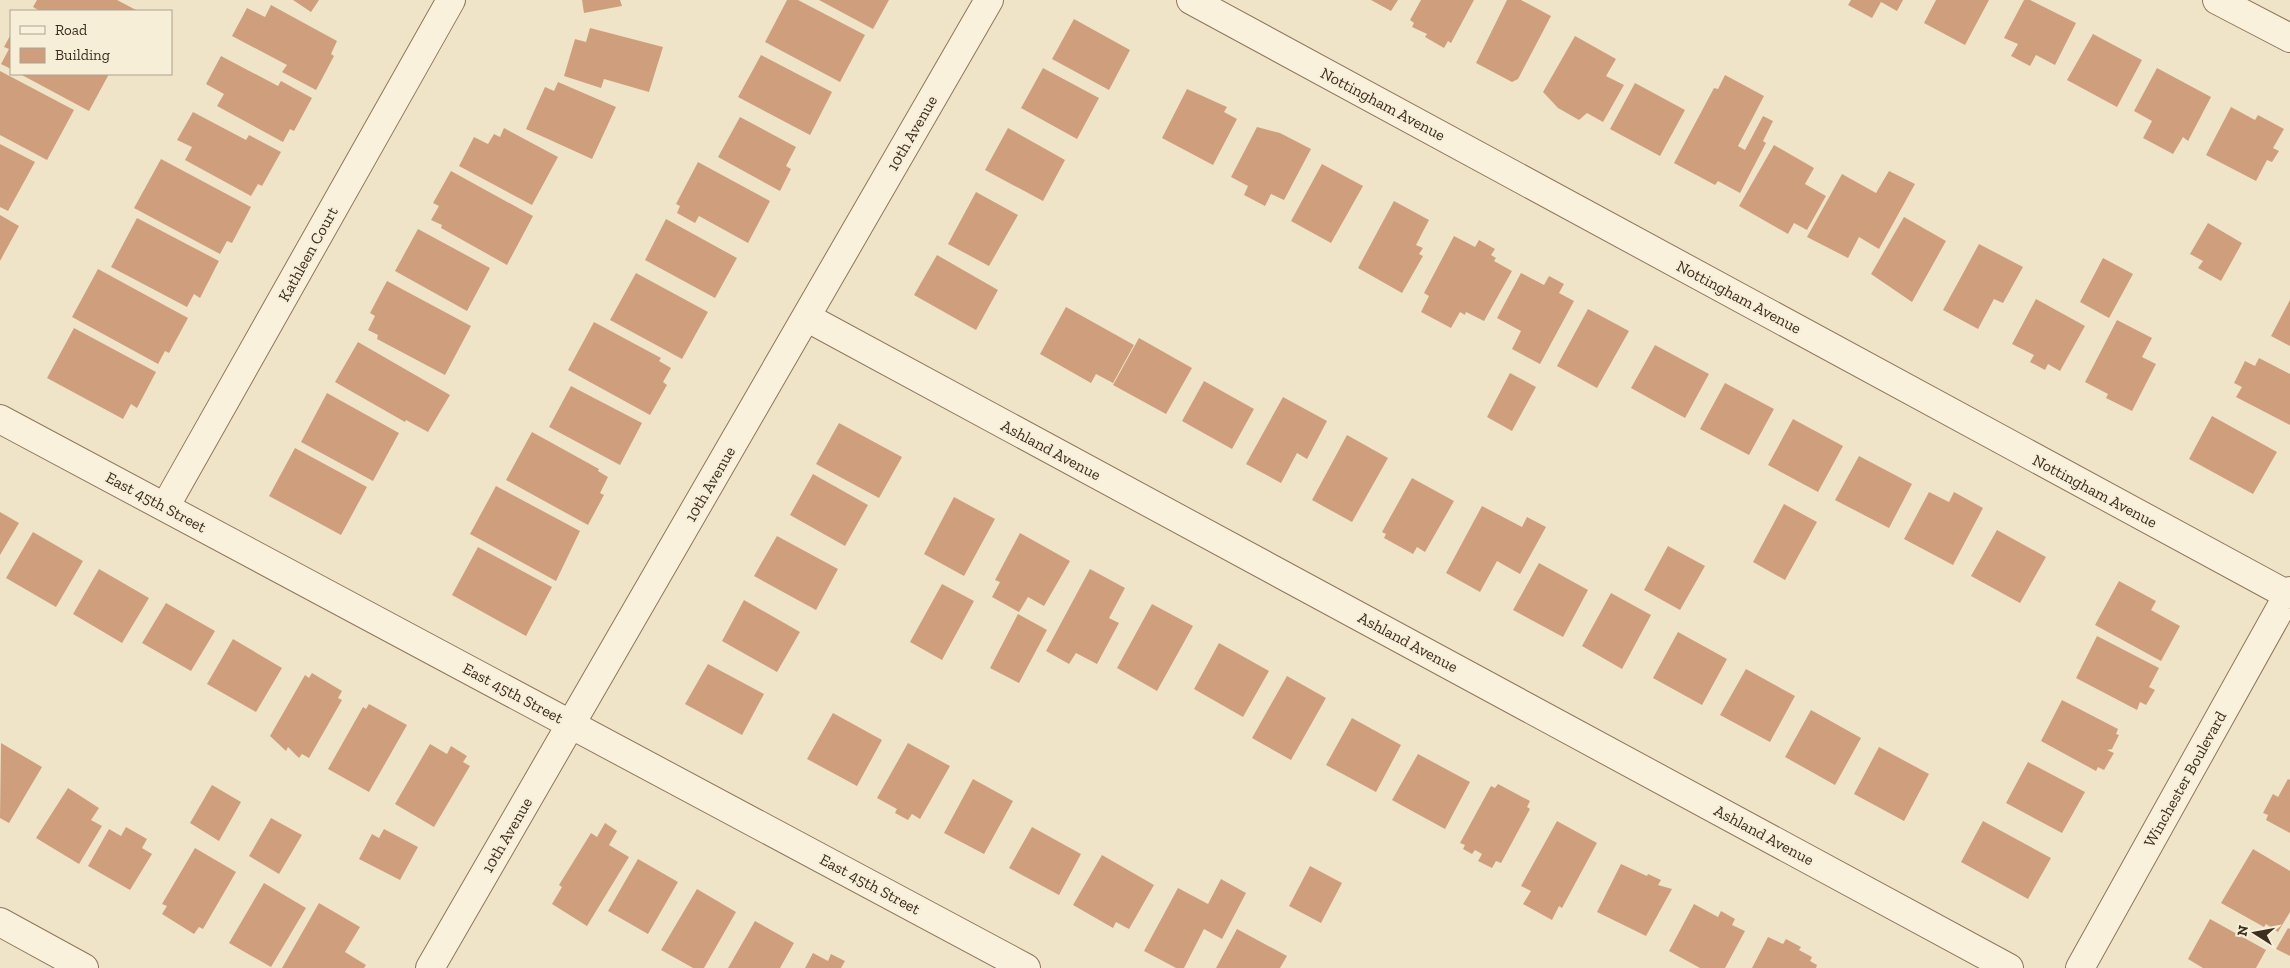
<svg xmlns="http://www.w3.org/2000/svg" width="2290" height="968" viewBox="0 0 2290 968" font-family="'Zilla Slab',serif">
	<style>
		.building { fill: #cf9f7d }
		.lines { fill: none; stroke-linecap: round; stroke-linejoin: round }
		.minor-casing { stroke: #8d765c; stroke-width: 30 }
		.minor { stroke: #faf1dc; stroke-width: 28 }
		.labels { text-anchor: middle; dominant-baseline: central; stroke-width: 4; stroke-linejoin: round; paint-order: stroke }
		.street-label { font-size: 16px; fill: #3d2e20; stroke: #f7eed8 }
	</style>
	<rect width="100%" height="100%" fill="#f0e4c8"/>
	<!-- building -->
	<path class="building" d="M37,0H117L138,11H40L33,7Z
		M293,0H319L311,12Z
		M582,0H620L622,6L584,13Z
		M787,0H798L865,35L840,82L765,42Z
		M819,0H889L873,29Z
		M1371,0H1398L1391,11Z
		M1421,0H1474L1451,43L1448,41L1444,48L1425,37L1427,34L1412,27L1414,23L1410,20Z
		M1507,0H1521L1551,16L1518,79L1512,82L1476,63Z
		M1851,0H1903L1897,11L1881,2L1872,18L1848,5Z
		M1936,0H1989L1965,45L1924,23Z
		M2024,0H2030L2076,23L2055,65L2036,55L2030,66L2011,56L2018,44L2004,38Z
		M271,5L337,41L331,54L334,56L316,90L282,72L287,65L232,36L247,8L265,17Z
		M1074,19L1130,50L1109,90L1052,59Z
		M590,28L663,47L649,92L604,79L601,88L564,76L575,39L586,42Z
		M11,34V69L1,64L9,49L4,47Z
		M2093,34L2142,60L2117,107L2067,80Z
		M1575,36L1616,59L1606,76L1624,85L1603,122L1587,113L1579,120L1558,108L1543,92Z
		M761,55L832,92L810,135L738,97Z
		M221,56L278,86L281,81L312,98L294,131L290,129L283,142L217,106L224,94L206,84Z
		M1043,68L1099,98L1077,139L1021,108Z
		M2157,68L2211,97L2188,141L2183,137L2173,154L2143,138L2152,121L2134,111Z
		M0,71L74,110L47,160L0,135Z
		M20,74H109L89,111Z
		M1725,75L1764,96L1738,146L1745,150L1763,116L1773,121L1763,141L1766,143L1740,193L1718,181L1715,185L1674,163L1714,88L1718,89Z
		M558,82L616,107L592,159L526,129L545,87L554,91Z
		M1635,83L1685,110L1660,156L1610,129Z
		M1187,89L1227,107L1224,112L1237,119L1213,165L1162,138Z
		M2231,107L2255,120L2258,115L2284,129L2273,148L2279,151L2272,162L2267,160L2256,181L2206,155Z
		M193,112L246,140L249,135L281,152L262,186L258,184L251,196L185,160L192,147L177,140Z
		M740,117L796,147L786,166L791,169L780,191L718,157Z
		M1257,127L1280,133L1311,149L1284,200L1271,194L1265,206L1244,195L1248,186L1231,177Z
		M504,128L558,157L532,205L459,166L474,137L488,144L494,134L500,137Z
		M1008,128L1065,160L1043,201L985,170Z
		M0,144L35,162L8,211L0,207Z
		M1774,145L1814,168L1805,184L1826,196L1807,230L1794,223L1788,234L1739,206Z
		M161,159L251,207L232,243L227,241L220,254L134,208Z
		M698,162L770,201L748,243L699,216L695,223L677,213L680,206L676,204Z
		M1322,164L1363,186L1331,243L1291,221Z
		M451,171L533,216L507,265L441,228L442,225L431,220L439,206L433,203Z
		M1889,171L1915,184L1879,249L1859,237L1848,258L1807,237L1842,174L1876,193Z
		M976,192L1018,215L989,266L948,244Z
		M1394,201L1429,220L1416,245L1423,248L1419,254L1423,256L1402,293L1358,268Z
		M0,215L19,226L0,261Z
		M1904,217L1946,241L1912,302L1871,274Z
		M137,218L219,261L200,298L194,294L187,307L111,267Z
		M666,219L737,258L715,298L645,260Z
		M2208,223L2242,243L2221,281L2198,268L2203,261L2190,254Z
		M418,229L490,268L467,311L395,271Z
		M1454,236L1475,247L1479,240L1495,249L1491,255L1496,258L1494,261L1512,271L1484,321L1466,312L1465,315L1460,312L1451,328L1421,312L1429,296L1424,293Z
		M1979,244L2023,267L2003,303L1994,299L1978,329L1943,310Z
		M937,255L998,290L976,330L914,295Z
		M2103,258L2133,274L2109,318L2080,302Z
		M98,269L188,318L169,353L165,351L158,364L72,317Z
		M636,273L708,312L682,359L610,320Z
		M1521,273L1544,285L1549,276L1564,284L1559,293L1574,301L1540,364L1512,349L1521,331L1497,318Z
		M387,281L471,326L445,375L377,339L378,335L368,330L375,316L370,313Z
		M2036,299L2085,326L2060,371L2048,364L2045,370L2030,362L2034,355L2012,344Z
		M2290,300V346L2271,336Z
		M1066,307L1134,345L1113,383L1096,374L1091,383L1040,354Z
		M1588,309L1629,331L1597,388L1557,366Z
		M2117,320L2152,338L2142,357L2156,364L2132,411L2106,398L2108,394L2085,382Z
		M594,322L661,358L659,361L671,368L663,382L667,385L650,415L568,370Z
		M74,328L156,372L137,408L131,404L123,419L47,378Z
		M1139,338L1192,368L1166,414L1113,385Z
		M358,342L450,395L428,432L406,420L405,422L335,382Z
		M1655,345L1709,374L1685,418L1631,388Z
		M2259,358L2290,374V425L2236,397L2242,387L2234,383L2245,361L2255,366Z
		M1510,373L1536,387L1512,431L1487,417Z
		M1204,381L1254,409L1232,449L1182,421Z
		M1725,383L1774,409L1749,455L1700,429Z
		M571,386L642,423L620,465L549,427Z
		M327,393L399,433L373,481L301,442Z
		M1283,397L1327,421L1307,459L1297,453L1281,483L1246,464Z
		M2212,416L2277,452L2253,494L2189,459Z
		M1793,419L1843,446L1818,492L1768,465Z
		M839,423L902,457L879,498L816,464Z
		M532,432L599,469L598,471L608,477L600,493L604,495L588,525L506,480Z
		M1347,435L1388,458L1352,522L1312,500Z
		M295,448L367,487L341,535L269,496Z
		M1859,456L1912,484L1889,528L1835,500Z
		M813,474L868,505L845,546L790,515Z
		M1412,478L1454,501L1425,552L1417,547L1413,554L1384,538L1386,534L1382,532Z
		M496,486L580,531L556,581L470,534Z
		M1929,492L1949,502L1954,492L1983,508L1953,565L1904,539Z
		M954,497L995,519L964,576L924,554Z
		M1784,504L1817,522L1785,580L1753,562Z
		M1482,506L1522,527L1527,517L1546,527L1520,574L1497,561L1480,592L1446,573Z
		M0,512L19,523L0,555Z
		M1997,530L2046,557L2020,603L1971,576Z
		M33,532L83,561L56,607L6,578Z
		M1020,533L1070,561L1044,606L1028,597L1019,612L992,597L1000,582L995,580Z
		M777,536L838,569L816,610L754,576Z
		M1668,546L1705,566L1680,610L1644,590Z
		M478,547L552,587L526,636L452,595Z
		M1539,563L1588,590L1563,637L1513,610Z
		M99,569L149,598L122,643L73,614Z
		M1090,569L1125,588L1109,618L1119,623L1097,664L1076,653L1069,664L1046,651Z
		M2119,581L2156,601L2151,610L2180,626L2161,661L2095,625Z
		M942,584L974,601L942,660L910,642Z
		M1611,593L1651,615L1622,669L1582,646Z
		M744,600L800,632L777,672L722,641Z
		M166,603L215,631L191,671L142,643Z
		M1152,604L1193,626L1157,691L1117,668Z
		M1018,614L1047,630L1019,683L990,668Z
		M1678,632L1727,659L1702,705L1653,678Z
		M2097,636L2159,668L2149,687L2155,690L2146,705L2140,702L2137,710L2076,678Z
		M233,639L282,668L256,712L207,684Z
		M1219,643L1269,671L1243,717L1194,689Z
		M708,664L764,694L742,735L685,704Z
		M1746,669L1795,696L1770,742L1720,715Z
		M312,673L342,691L338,698L342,700L309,758L302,754L299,758L288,747L286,751L270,736L305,675L309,678Z
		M1287,676L1326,698L1291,760L1252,738Z
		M2062,700L2118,729L2116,734L2119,735L2112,749L2107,750L2114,753L2104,770L2098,767L2096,771L2041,741Z
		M369,704L407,725L369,792L328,769L363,707L366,709Z
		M1811,710L1861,738L1835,785L1785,757Z
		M833,713L882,740L857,786L807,759Z
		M1352,718L1401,745L1376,792L1326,765Z
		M1,743L42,767L9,823L0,818Z
		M908,743L950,766L920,819L912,814L908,820L895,813L897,809L877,798Z
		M430,744L447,754L451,746L467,756L463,762L470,766L434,827L395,804Z
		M1879,747L1929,774L1904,821L1854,794Z
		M1418,754L1470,782L1445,829L1392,800Z
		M2028,762L2085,792L2062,833L2006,803Z
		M973,779L1013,801L984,854L944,833Z
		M2288,779L2290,780V833L2266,820L2268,815L2263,813L2273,794L2278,797Z
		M1498,784L1530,801L1527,807L1530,809L1501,863L1496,861L1492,868L1478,861L1482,854L1475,850L1472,854L1463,849L1465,845L1460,843L1491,786L1495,788Z
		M212,785L241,802L219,841L190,823Z
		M68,788L99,808L91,820L102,826L79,864L36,838Z
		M271,818L302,835L279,874L249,856Z
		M1557,821L1597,843L1562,908L1559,906L1552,920L1523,904L1531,891L1521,886Z
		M1983,821L2051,858L2028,899L1961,862Z
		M605,823L617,831L609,845L629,857L587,926L552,904L562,887L559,885L591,833L597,837Z
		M126,827L147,839L142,848L152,854L130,890L88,866L109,829L121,836Z
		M1032,827L1081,854L1059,895L1009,868Z
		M384,829L418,847L400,880L359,859L372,834L379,838Z
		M195,848L236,872L203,929L199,927L194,934L162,914L167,906L162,904Z
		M2253,849L2290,871V912L2278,932L2266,924L2264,927L2221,903Z
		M1102,855L1154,885L1129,929L1116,922L1113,928L1073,905Z
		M638,859L678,882L648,934L608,911Z
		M1621,864L1647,876L1648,874L1661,880L1658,885L1672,889L1646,936L1597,912Z
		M1310,866L1342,883L1321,923L1289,906Z
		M1221,879L1246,893L1222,939L1204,929L1184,968H1176L1144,951L1178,888L1208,904Z
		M264,883L306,908L271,967L229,943Z
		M697,889L736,912L704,968H693L661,950Z
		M319,903L360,927L345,952L366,965L364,968H282Z
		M1694,904L1718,917L1721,911L1735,919L1732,925L1745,931L1725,968H1700L1669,951Z
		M2210,919L2266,950L2256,968H2203L2188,959Z
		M755,921L794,943L780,968H728Z
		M2288,928L2290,929V956L2276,949Z
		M1237,929L1287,956L1280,968H1216Z
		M1768,937L1783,944L1786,939L1801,947L1799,950L1812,957L1810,961L1817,965L1816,968H1752Z
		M813,953L828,961L831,954L845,961L841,968H805Z"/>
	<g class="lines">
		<!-- minor casing -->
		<g class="minor-casing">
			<path id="minor" d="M1191,0L2288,595
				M2217,0L2290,38
				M806,317L2009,968
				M0,419L1026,968
				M165,507L451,0
				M0,922L84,968
				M430,968L989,0
				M2080,968L2290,591"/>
		</g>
		<!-- minor -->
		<use href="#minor" class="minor"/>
	</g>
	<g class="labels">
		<!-- street labels -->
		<g class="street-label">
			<text transform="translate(1383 104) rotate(28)">Nottingham Avenue</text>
			<text transform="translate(912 133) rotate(-60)">10th Avenue</text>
			<text transform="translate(308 254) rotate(-61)">Kathleen Court</text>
			<text transform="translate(1739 297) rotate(28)">Nottingham Avenue</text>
			<text transform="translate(1051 450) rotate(28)">Ashland Avenue</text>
			<text transform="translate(710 484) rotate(-60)">10th Avenue</text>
			<text transform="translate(2095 491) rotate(28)">Nottingham Avenue</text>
			<text transform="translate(156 502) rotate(28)">East 45th Street</text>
			<text transform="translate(1408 642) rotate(28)">Ashland Avenue</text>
			<text transform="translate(513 693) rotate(28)">East 45th Street</text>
			<text transform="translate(2185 779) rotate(-61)">Winchester Boulevard</text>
			<text transform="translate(507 835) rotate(-60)">10th Avenue</text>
			<text transform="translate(1764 835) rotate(28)">Ashland Avenue</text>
			<text transform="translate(870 884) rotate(28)">East 45th Street</text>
		</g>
	</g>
	<!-- legend -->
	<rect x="10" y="10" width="162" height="65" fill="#f7eed8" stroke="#ada18e"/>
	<rect x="20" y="26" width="25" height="8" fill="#faf1dc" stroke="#ada18e"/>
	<text x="55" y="35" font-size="15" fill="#3d2e20">Road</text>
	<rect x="20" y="48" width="25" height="15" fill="#cf9f7d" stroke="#ada18e"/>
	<text x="55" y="60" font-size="15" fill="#3d2e20">Building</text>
	<!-- north arrow -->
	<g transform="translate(2255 933) rotate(281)" stroke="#f7eed8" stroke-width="4" paint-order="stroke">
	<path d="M0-4L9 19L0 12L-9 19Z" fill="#3d2e20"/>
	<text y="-8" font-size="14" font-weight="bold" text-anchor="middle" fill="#3d2e20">N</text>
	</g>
</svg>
